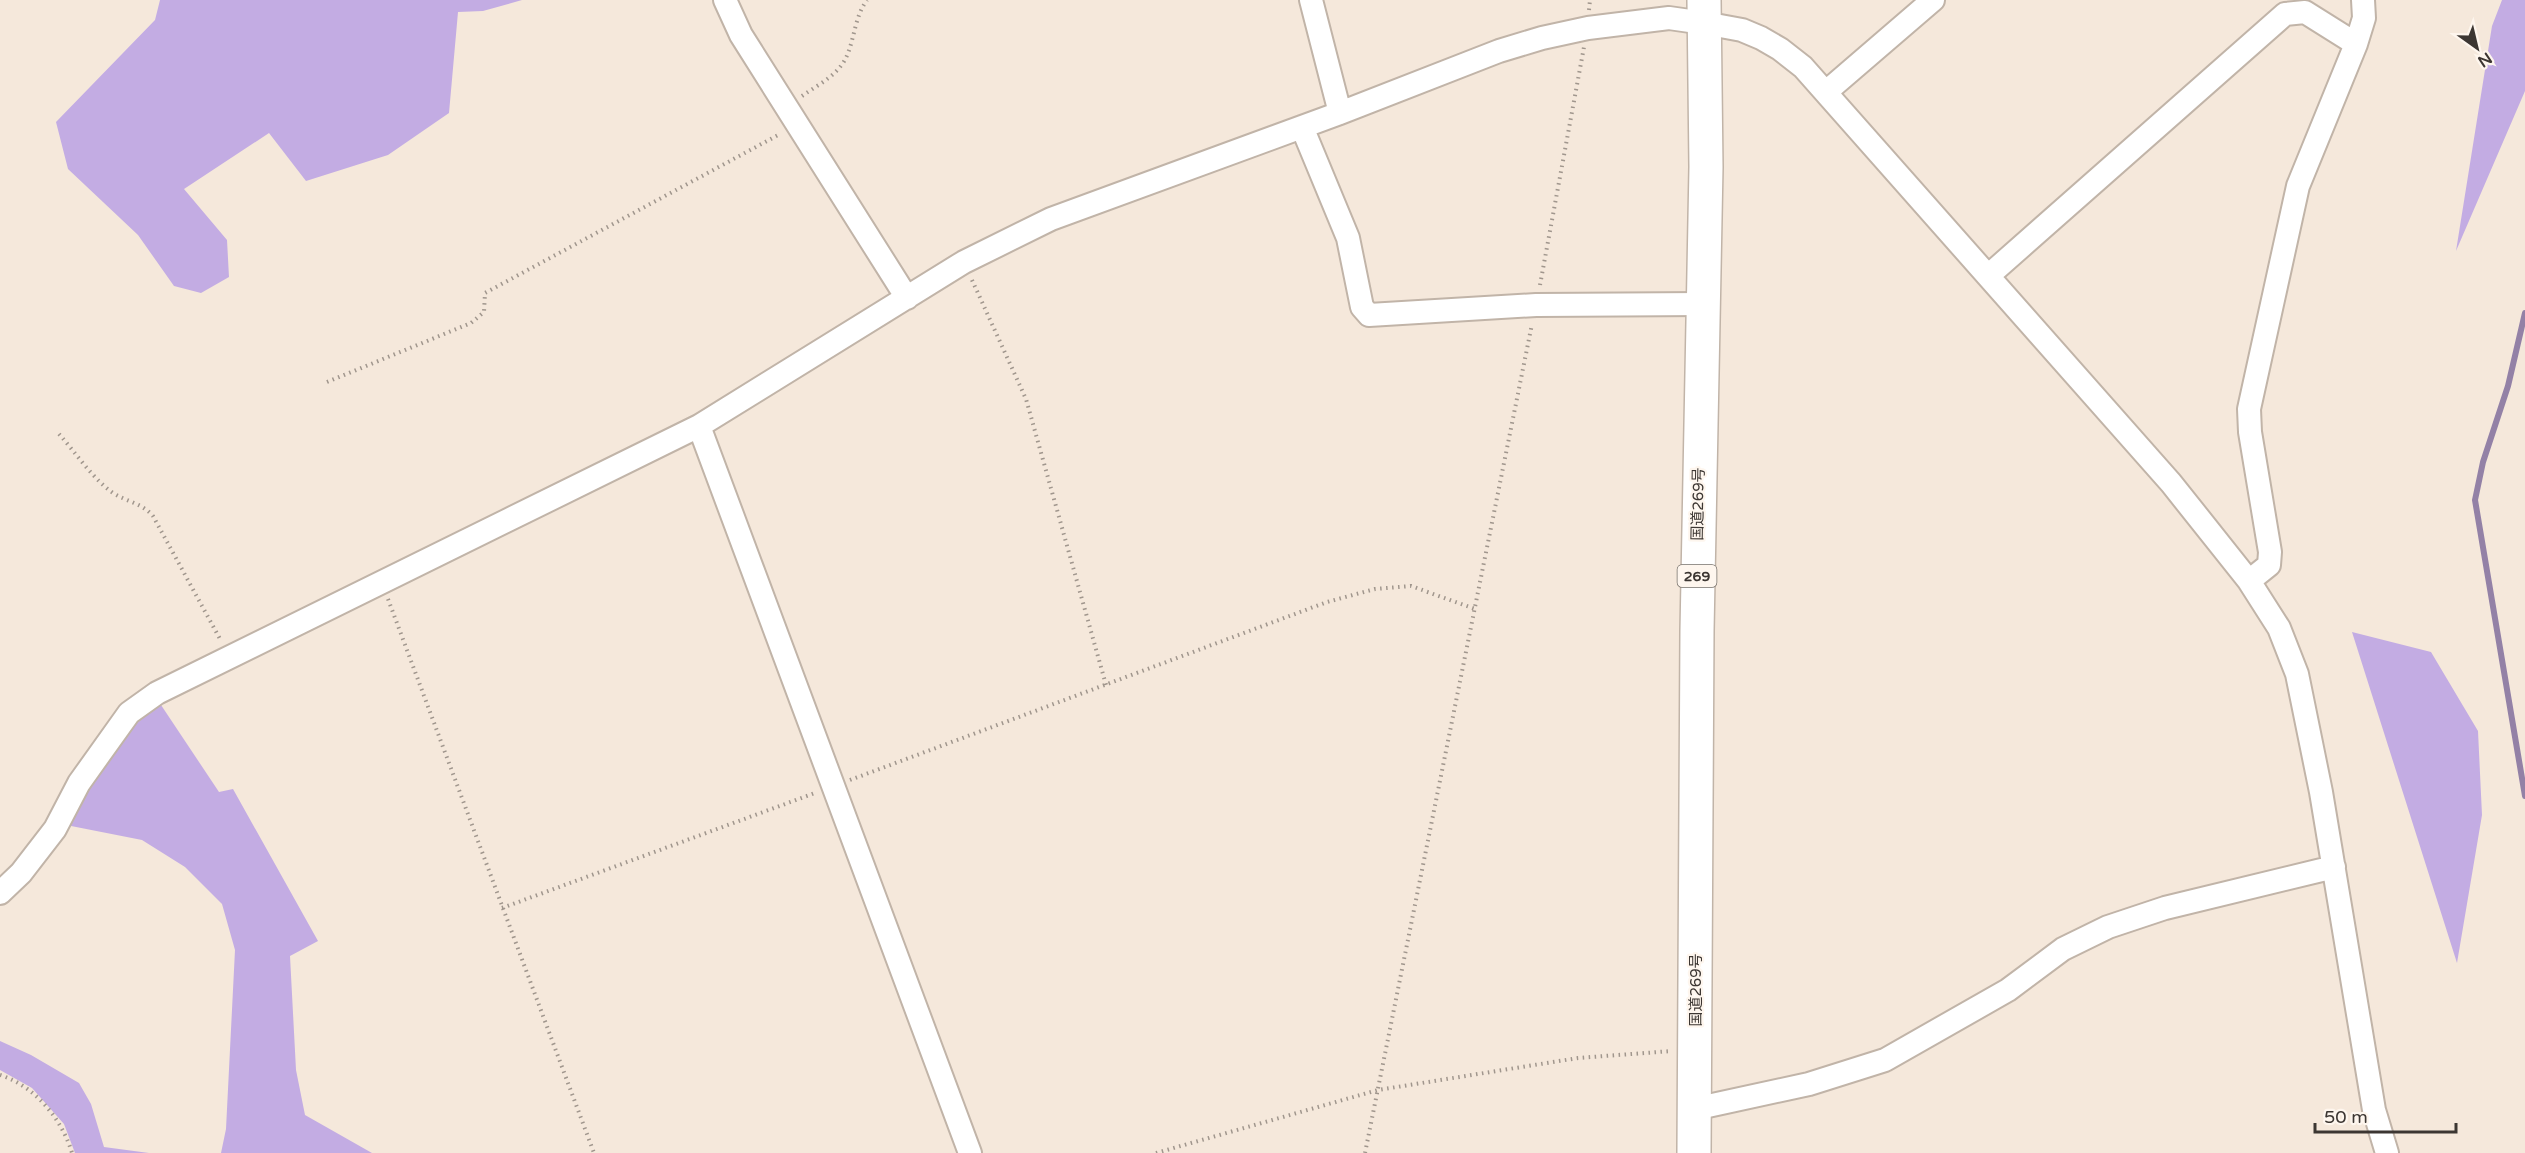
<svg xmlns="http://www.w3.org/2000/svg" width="2525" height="1153" viewBox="0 0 2525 1153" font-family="'Varela Round','Noto Sans JP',sans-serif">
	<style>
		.forest { fill: #c3ace3 }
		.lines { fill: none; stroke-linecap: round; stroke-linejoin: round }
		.stream { stroke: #9381a6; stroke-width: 6 }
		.minor-casing { stroke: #c1b4a8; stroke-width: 26 }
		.highway-casing { stroke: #c1b4a8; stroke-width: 36 }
		.path { stroke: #a0968d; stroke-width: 4; stroke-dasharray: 1.5 4.5; stroke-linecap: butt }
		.minor { stroke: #fff; stroke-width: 22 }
		.highway { stroke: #fff; stroke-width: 33 }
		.labels { text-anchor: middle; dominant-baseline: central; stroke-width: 4.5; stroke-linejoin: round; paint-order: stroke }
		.shield { fill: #fef6ee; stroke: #76706a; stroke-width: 1.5 }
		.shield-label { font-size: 14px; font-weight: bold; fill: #3c3632 }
		.street-label { font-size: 15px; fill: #3c3632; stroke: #fef6ee }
	</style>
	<rect width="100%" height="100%" fill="#f5e8db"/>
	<!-- forest -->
	<path class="forest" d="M160,0H522L483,11L458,12L449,113L388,155L306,181L269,133L184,189L227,240L229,277L201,293L174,286L138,235L68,169L56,122L155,20Z
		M2502,0H2525V91L2456,251L2492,26Z
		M2352,632L2431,652L2478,731L2482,815L2457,963Z
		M159,702L219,792L233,789L318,941L290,956L296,1070L305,1115L372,1153H221L226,1129L235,950L222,904L185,867L142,840L66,825L131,723Z
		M0,1041L31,1055L79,1083L91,1104L104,1147L149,1153H75L64,1124L32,1088L0,1070Z"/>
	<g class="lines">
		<!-- stream -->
		<path class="stream" d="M2525,313L2508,386L2483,462L2475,500L2525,796"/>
		<!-- minor casing -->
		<g class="minor-casing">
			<path id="minor" d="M725,0L741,35L907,298
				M1311,0L1340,113
				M1826,92L1933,0
				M1302,127L1348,238L1362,307L1369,315L1536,305L1705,304
				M1988,276L2285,14L2305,12L2356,44
				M699,426L970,1153
				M2249,581L2269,565L2270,552L2250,432L2249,409L2298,186L2356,44L2364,18L2363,0
				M0,893L21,873L55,829L79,783L129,713L157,693L699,426L964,262L1051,219L1340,113L1499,51L1542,38L1588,28L1669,18L1704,23L1742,30L1761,38L1780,49L1803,67L2171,483L2249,581L2279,628L2297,674L2321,792L2374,1110L2387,1153
				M1694,1109L1809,1084L1885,1060L2008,990L2063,949L2108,927L2165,908L2334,867"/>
		</g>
		<!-- highway casing -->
		<g class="highway-casing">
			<path id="highway" d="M1694,1153L1697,631L1706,167L1704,0"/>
		</g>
		<!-- path -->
		<path class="path" d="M1589,10L1590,0
			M802,96C816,86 833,78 843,63C855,44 853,19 867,0
			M972,280L1026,399L1106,685
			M1540,285L1584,47
			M327,382L471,323L484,312L485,293L780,134
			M59,434C76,453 92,478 113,493C127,502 142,503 153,516L220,639
			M388,599L594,1153
			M850,780L1327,602L1375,589L1411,586L1475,609
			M502,908L815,793
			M0,1075C35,1086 62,1119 72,1153
			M1156,1153L1378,1090L1578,1058L1672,1051
			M1365,1153L1532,324"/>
		<!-- minor -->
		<use href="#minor" class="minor"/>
		<!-- highway -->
		<use href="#highway" class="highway"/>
	</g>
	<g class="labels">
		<!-- shield labels -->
		<rect class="shield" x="1677.5" y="565" width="39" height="22" rx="4.5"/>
		<g class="shield-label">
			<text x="1697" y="576">269</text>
		</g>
		<!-- street labels -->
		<g class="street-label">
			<text transform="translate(1698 504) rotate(-89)">国道269号</text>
			<text transform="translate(1696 990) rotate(-90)">国道269号</text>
		</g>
	</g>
	<!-- north arrow -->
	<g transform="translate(2477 48) rotate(146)" stroke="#fef6ee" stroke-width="4.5" paint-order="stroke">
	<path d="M0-4.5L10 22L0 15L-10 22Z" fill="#3c3632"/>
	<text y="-9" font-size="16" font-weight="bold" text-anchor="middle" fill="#3c3632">N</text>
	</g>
	<!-- scale -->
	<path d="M2315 1123v9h141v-9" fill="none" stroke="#3c3632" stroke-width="3"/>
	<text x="2324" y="1123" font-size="18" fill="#3c3632" stroke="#fef6ee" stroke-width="4.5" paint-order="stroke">50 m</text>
</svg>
